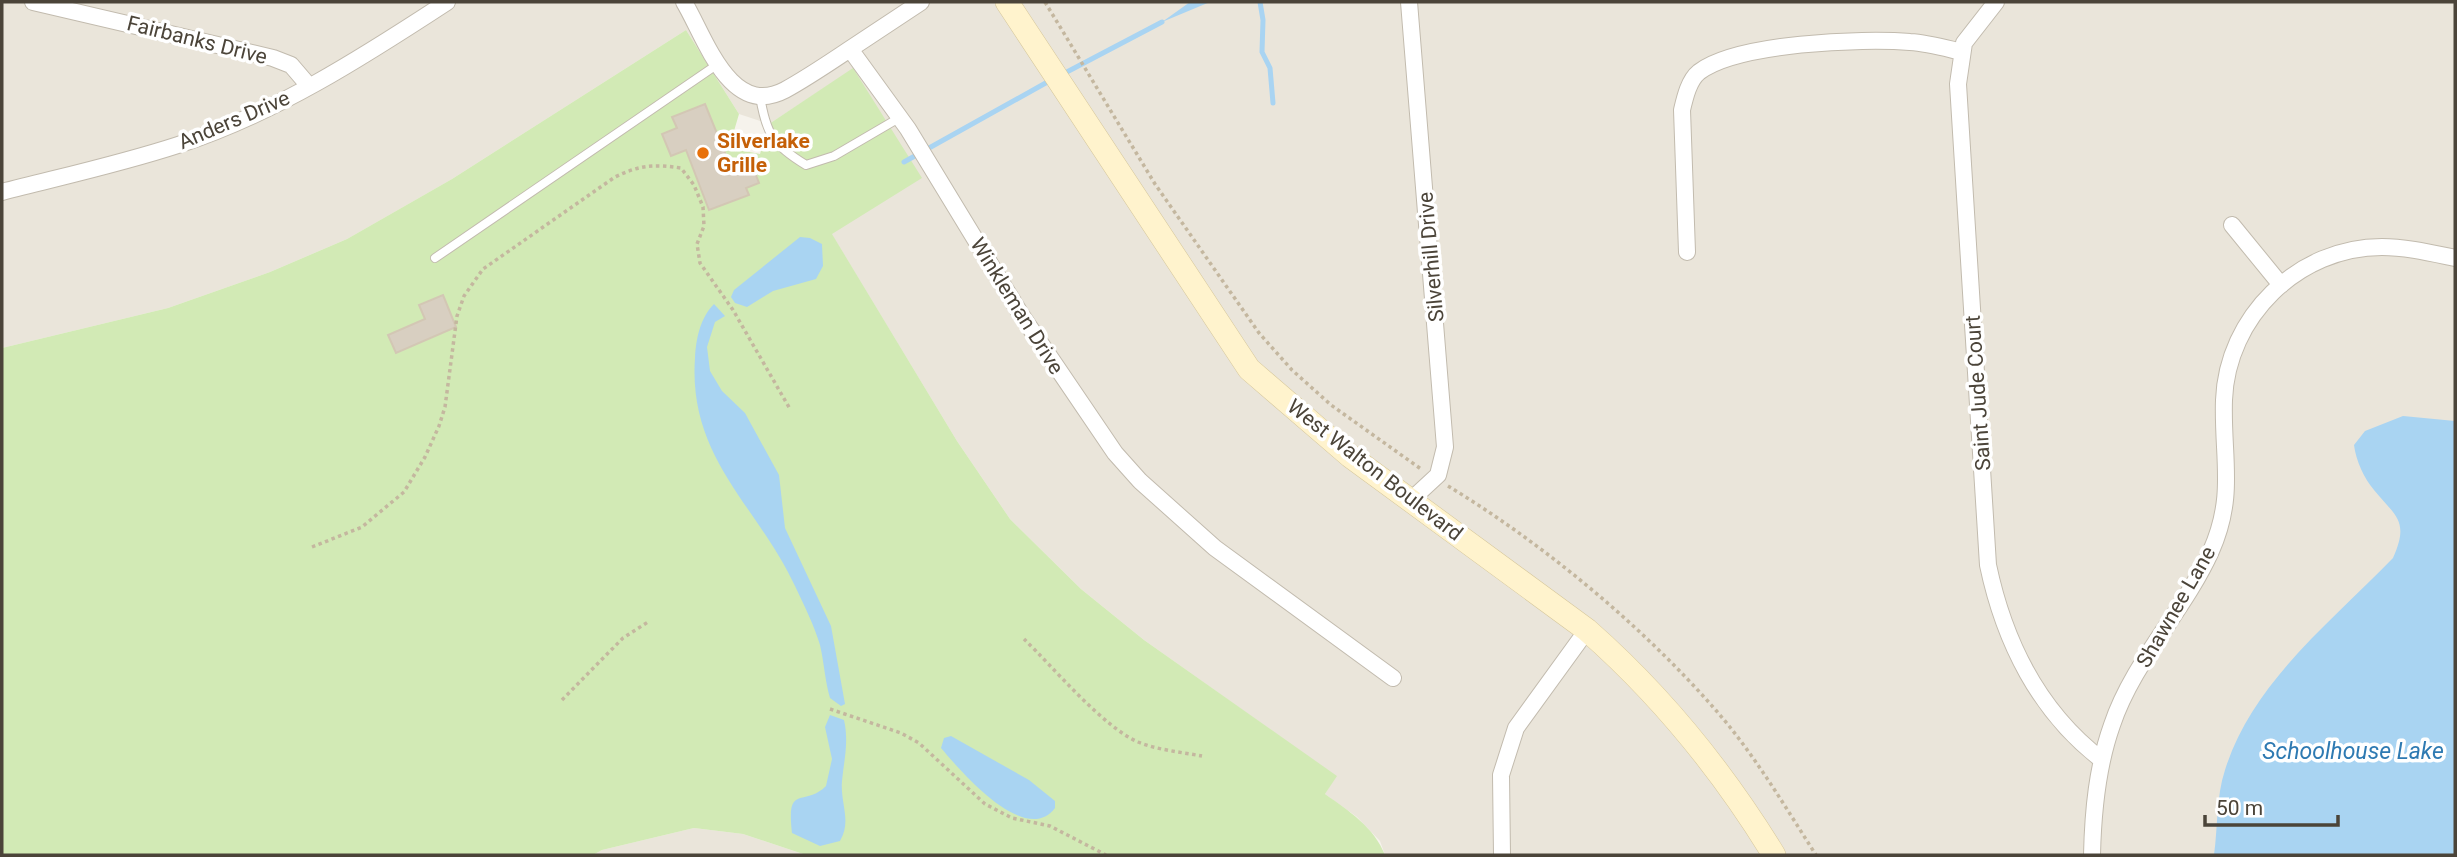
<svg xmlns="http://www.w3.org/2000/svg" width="2457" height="857" viewBox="0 0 2457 857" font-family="Roboto,sans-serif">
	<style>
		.residential { fill: #eae5da }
		.green { fill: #d2eab5 }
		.water { fill: #a9d4f2 }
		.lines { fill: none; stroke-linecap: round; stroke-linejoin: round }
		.stream { stroke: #a9d4f2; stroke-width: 5 }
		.building { fill: #d8cfc1; stroke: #d3c7b4; stroke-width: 2 }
		.service-casing { stroke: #c2bbae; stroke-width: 10 }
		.minor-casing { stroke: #c2bbae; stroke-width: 18 }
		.secondary-casing { stroke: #d6c79b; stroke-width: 24 }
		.path { stroke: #c4b79f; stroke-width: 3.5; stroke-dasharray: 3.5 3.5; stroke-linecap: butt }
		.service { stroke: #fff; stroke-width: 8 }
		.minor { stroke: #fff; stroke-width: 16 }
		.secondary { stroke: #fff3cd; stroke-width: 23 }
		.food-dot { fill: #e8710a; stroke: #fff; stroke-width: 2.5 }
		.labels { text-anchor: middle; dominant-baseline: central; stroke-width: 7; stroke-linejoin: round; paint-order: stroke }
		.street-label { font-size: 21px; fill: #4b4439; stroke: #fff }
		.food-label { font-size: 21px; font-weight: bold; fill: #c56008; stroke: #fff; text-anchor: start }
		.water-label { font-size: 23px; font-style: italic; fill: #2e7ab2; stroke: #fff }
	</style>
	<rect width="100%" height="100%" fill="#f6f3ec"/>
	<!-- residential -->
	<path class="residential" d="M2,2H2455V855H1385L1380,841L1357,817L1325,794L1336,776L1144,640L1081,589L1010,519L957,441L831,233L853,69L769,124L739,114L686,30L452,179L347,239L270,272L168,308L2,348Z
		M694,828L743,834L806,855H593L602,850Z"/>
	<!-- green -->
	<path class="green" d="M686,30L739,114L729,148L760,154L769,124L853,68L922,178L832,234L957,441L1010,519L1081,589L1144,640L1337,776L1325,794C1349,811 1374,827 1385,855H806L743,834L694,828L602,850L593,855H2V348L168,308L270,272L347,239L452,179Z"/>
	<!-- water -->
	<path class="water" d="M1190,2H1210L1162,22Z
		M800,237L810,238L822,244L823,266L816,279L773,291L747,307L735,303L731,297L734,290Z
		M714,304L725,316L715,322L707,347L710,371L722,391L745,413L779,475L785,528L831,626L845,704L841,706L830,698C825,681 824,662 820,645C814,625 804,605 795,586C757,505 688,458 695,358C696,339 700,318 714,304Z
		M2403,416L2455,421V855H2214C2218,827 2216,797 2225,770C2252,683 2331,622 2393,558C2410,520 2395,516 2374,490C2364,478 2356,461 2354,445L2365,431Z
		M830,715L844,720C849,742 844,760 842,781C840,803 852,821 840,841L820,846L792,833C786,782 804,808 826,786L832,759L825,727Z
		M951,736L1029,780L1055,801V808C1025,848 958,768 941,748L944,738Z"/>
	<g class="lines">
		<!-- stream -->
		<path class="stream" d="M1260,2L1263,20L1262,52L1270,68L1273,103
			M1063,74L1162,22
			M904,162L1051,80"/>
	</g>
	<!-- building -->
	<path class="building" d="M705,104L731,168L750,160L759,183L746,188L749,195L709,210L686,150L671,156L662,134L677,128L672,117Z
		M443,295L456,327L396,353L388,335L425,319L419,305Z"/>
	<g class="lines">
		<!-- service casing -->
		<g class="service-casing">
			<path id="service" d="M760,96C766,134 773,145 806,165L834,156L899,118
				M435,258L718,64"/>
		</g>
		<!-- minor casing -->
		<g class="minor-casing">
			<path id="minor" d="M33,2L273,58L291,65L309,86
				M684,2C705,37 730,119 785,90C807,78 829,63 850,49L908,129L1020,313L1115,453L1140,481L1215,548L1393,678
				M1409,2L1445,447L1438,475L1411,500
				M1996,2L1964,43L1958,84L1988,565C2004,641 2039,712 2102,760
				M850,49L921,2
				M2,192C60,177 120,164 178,145C274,114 363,57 447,2
				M2232,225L2281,285
				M1687,252L1682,110C1685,97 1689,80 1699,72C1737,43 1862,38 1910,42C1928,43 1945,48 1962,52
				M1502,855L1501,775L1516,728L1587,630
				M2092,855C2093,811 2097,767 2112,725C2133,662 2184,611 2211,551C2236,495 2222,457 2224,400C2227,317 2298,247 2382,247C2406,247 2431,253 2455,258"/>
		</g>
		<!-- secondary casing -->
		<g class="secondary-casing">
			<path id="secondary" d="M1007,2L1249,369L1350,456L1587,630C1662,696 1722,770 1774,855"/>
		</g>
		<!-- path -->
		<path class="path" d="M1045,2L1155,184L1259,333L1292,370L1331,405L1421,469
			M1448,486C1542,543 1640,624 1713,707C1753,752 1784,805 1816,855
			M312,547L362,527L404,492L425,457L439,426L445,407L457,316L464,296L483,269L615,177C639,165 655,164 681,168L694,185L703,207L704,226L697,244L700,263L733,310L790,409
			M1024,639C1053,667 1103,727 1138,742C1158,750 1180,752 1202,756
			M562,700L623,638L648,622
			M830,709L901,733L919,743L985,804L1012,818L1050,826L1106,855"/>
		<!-- service -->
		<use href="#service" class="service"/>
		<!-- minor -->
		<use href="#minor" class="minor"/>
		<!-- secondary -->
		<use href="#secondary" class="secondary"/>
	</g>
	<!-- markers -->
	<circle class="food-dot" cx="703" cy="153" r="7"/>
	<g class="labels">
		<!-- street labels -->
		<g class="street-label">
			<text transform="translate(197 40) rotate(14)">Fairbanks Drive</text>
			<text transform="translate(234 120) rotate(-23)">Anders Drive</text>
			<text transform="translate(1431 257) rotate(-95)">Silverhill Drive</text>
			<text transform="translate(1017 306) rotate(58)">Winkleman Drive</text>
			<text transform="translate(1978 393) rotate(-94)">Saint Jude Court</text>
			<text transform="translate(1375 470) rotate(38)">West Walton Boulevard</text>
			<text transform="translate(2176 607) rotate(-60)">Shawnee Lane</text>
		</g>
		<!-- food labels -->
		<g class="food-label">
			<text x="717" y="141">Silverlake<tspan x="717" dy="24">Grille</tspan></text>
		</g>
		<!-- water labels -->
		<g class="water-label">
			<text x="2353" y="751">Schoolhouse Lake</text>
		</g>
	</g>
	<!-- border -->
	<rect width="2457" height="857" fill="none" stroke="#4b4439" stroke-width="7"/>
	<!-- scale -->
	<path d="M2205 815v10h133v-10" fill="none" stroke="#4b4439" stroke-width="3.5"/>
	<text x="2216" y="815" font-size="21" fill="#4b4439" stroke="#ffffff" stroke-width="5" paint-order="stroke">50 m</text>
</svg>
